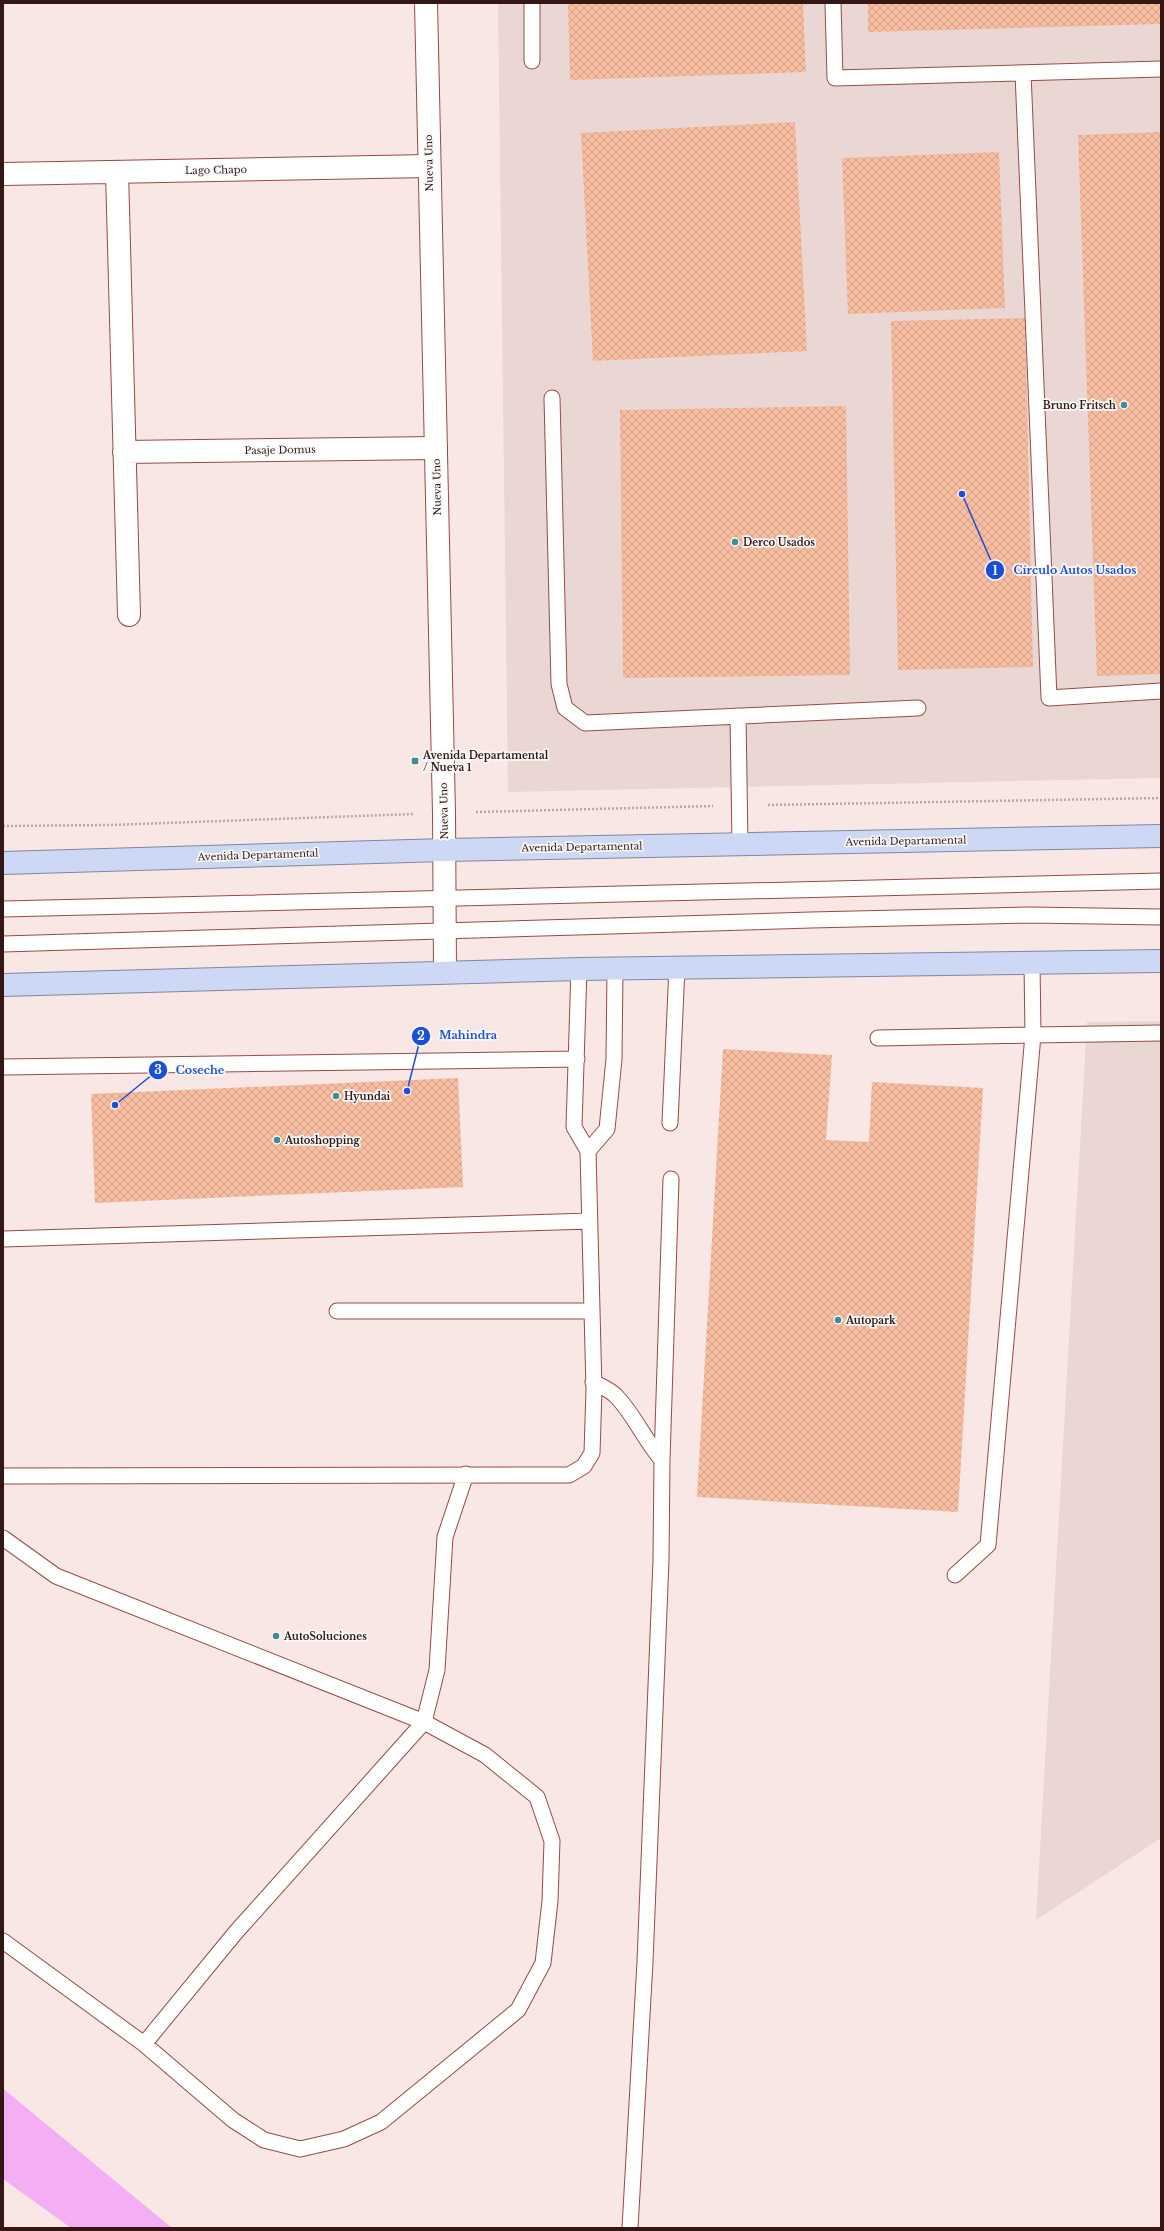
<svg xmlns="http://www.w3.org/2000/svg" width="1164" height="2231" viewBox="0 0 1164 2231" font-family="'Libre Baskerville',serif">
	<style>
		.built { fill: #ead7d4 }
		.water { fill: #f4aef4 }
		.building { fill: url(#building-cross-hatch) }
		.lines { fill: none; stroke-linecap: round; stroke-linejoin: round }
		.service-casing { stroke: #934c45; stroke-width: 17 }
		.minor-casing { stroke: #934c45; stroke-width: 24 }
		.tertiary-casing { stroke: #934c45; stroke-width: 24 }
		.primary-casing { stroke: #8285a1; stroke-width: 24 }
		.path { stroke: #bba6a3; stroke-width: 2.5; stroke-dasharray: 2 2; stroke-linecap: butt }
		.service { stroke: #fff; stroke-width: 15 }
		.minor { stroke: #fff; stroke-width: 22 }
		.tertiary { stroke: #fff; stroke-width: 22 }
		.primary { stroke: #cdd9f4; stroke-width: 22 }
		.poi-dot { fill: #448b94; stroke: #f8f8f8; stroke-width: 1.5 }
		.labels { text-anchor: middle; dominant-baseline: central; stroke-width: 3.5; stroke-linejoin: round; paint-order: stroke }
		.street-label { font-size: 10px; fill: #341714; stroke: #f8f8f8 }
		.poi-label { font-size: 10px; font-weight: bold; fill: #341714; stroke: #f8f8f8; text-anchor: start }
		.leader { fill: none; stroke: #1d4ed8; stroke-width: 1.5 }
		.callout-dot { fill: #1d4ed8; stroke: #f8f8f8; stroke-width: 1.5 }
		.mark-label { font-size: 12px; text-anchor: middle; font-weight: bold; fill: #fff }
		.callout-label { font-size: 11px; text-anchor: middle; font-weight: bold; fill: #1d4ed8; stroke: #f8f8f8; stroke-width: 3.5; stroke-linejoin: round; paint-order: stroke }
	</style>
	<defs>
		<pattern id="building-cross-hatch" width="8" height="8" patternUnits="userSpaceOnUse"><rect width="8" height="8" fill="#f7bda1"/><path d="M0 0l8 8M0 8l8-8" fill="none" stroke="#d4a28a"/></pattern>
	</defs>
	<rect width="100%" height="100%" fill="#f8e7e4"/>
	<!-- built -->
	<path class="built" d="M498,3H1161V778L508,792Z
		M1161,1021V1838L1036,1920L1087,1022Z"/>
	<!-- water -->
	<path class="water" d="M3,2088L6,2091L172,2228H71L3,2179Z"/>
	<!-- building -->
	<path class="building" d="M568,3H803L806,72L570,80Z
		M868,3H1161V24L868,32Z
		M795,122L807,351L593,361L581,133Z
		M1161,132V674L1097,676L1078,135Z
		M999,152L1005,308L848,314L842,158Z
		M1025,318L1033,667L898,670L891,321Z
		M846,406L850,675L623,678L620,410Z
		M723,1049L832,1055L826,1140L869,1142L872,1082L983,1088L958,1512L697,1497Z
		M458,1078L463,1187L95,1203L91,1094Z"/>
	<g class="lines">
		<!-- service casing -->
		<g class="service-casing">
			<path id="service" d="M532,3V61
				M833,3L835,78L1161,69
				M1023,73L1049,698L1161,691
				M552,398L559,684L565,708L585,723L918,708
				M738,716L740,844
				M3,909L1161,881
				M3,944L811,920L1030,915L1161,917
				M1032,963L1033,1035L1161,1033
				M878,1038L1033,1035L988,1545L955,1575
				M3,1067L577,1059
				M670,1123L677,967
				M588,1151L607,1129L614,1059L615,969
				M3,1239L590,1221
				M337,1311H591
				M593,1382C601,1386 611,1390 617,1397C635,1416 645,1441 662,1460
				M3,1476L569,1475L584,1466L592,1453L594,1390L588,1151L574,1127L579,969
				M3,1538L56,1576L424,1722L485,1755L537,1797L552,1841L550,1901L543,1963L518,2010L381,2122L344,2139L300,2149L264,2140L233,2120L144,2044L3,1941
				M144,2044L236,1932L424,1722L437,1670L445,1537L466,1474
				M630,2228L645,1962L661,1560L662,1460L671,1179"/>
		</g>
		<!-- minor casing -->
		<g class="minor-casing">
			<path id="minor" d="M117,172L129,615
				M3,174L429,166
				M124,452L436,448"/>
		</g>
		<!-- tertiary casing -->
		<g class="tertiary-casing">
			<path id="tertiary" d="M426,3L444,813L445,972"/>
		</g>
		<!-- primary casing -->
		<g class="primary-casing">
			<path id="primary" d="M3,863L445,850L1161,836
				M3,985L579,969L1161,961"/>
		</g>
		<!-- path -->
		<path class="path" d="M768,805L1161,798
			M476,812L713,806
			M3,826L111,825L413,814"/>
		<!-- service -->
		<use href="#service" class="service"/>
		<!-- minor -->
		<use href="#minor" class="minor"/>
		<!-- tertiary -->
		<use href="#tertiary" class="tertiary"/>
		<!-- primary -->
		<use href="#primary" class="primary"/>
	</g>
	<!-- markers -->
	<g class="poi-dot">
		<circle cx="1124" cy="405" r="4"/>
		<circle cx="735" cy="542" r="4"/>
		<rect x="411" y="757" width="8" height="8" rx="2"/>
		<circle cx="336" cy="1096" r="4"/>
		<circle cx="277" cy="1140" r="4"/>
		<circle cx="838" cy="1320" r="4"/>
		<circle cx="276" cy="1636" r="4"/>
	</g>
	<g class="labels">
		<!-- street labels -->
		<g class="street-label">
			<text transform="translate(429 163) rotate(-91)">Nueva Uno</text>
			<text transform="translate(216 170) rotate(-1)">Lago Chapo</text>
			<text transform="translate(280 450) rotate(-1)">Pasaje Domus</text>
			<text transform="translate(437 487) rotate(-91)">Nueva Uno</text>
			<text transform="translate(444 811) rotate(-91)">Nueva Uno</text>
			<text transform="translate(906 841) rotate(-1)">Avenida Departamental</text>
			<text transform="translate(582 847) rotate(-1)">Avenida Departamental</text>
			<text transform="translate(258 855) rotate(-2)">Avenida Departamental</text>
		</g>
		<!-- poi labels -->
		<g class="poi-label">
			<text x="1116" y="405" text-anchor="end">Bruno Fritsch</text>
			<text x="743" y="542">Derco Usados</text>
			<text x="423" y="755">Avenida Departamental<tspan x="423" dy="12">/ Nueva 1</tspan></text>
			<text x="344" y="1096">Hyundai</text>
			<text x="285" y="1140">Autoshopping</text>
			<text x="846" y="1320">Autopark</text>
			<text x="284" y="1636">AutoSoluciones</text>
		</g>
	</g>
	<!-- callouts -->
	<path class="leader" d="M962 494L995 570M407 1091L421 1036M115 1105L158 1070"/>
	<g class="callout-dot">
		<circle cx="962" cy="494" r="4"/>
		<circle cx="407" cy="1091" r="4"/>
		<circle cx="115" cy="1105" r="4"/>
		<circle cx="995" cy="570" r="10"/>
		<circle cx="421" cy="1036" r="10"/>
		<circle cx="158" cy="1070" r="10"/>
	</g>
	<g class="mark-label">
		<text x="995" y="575">1</text>
		<text x="421" y="1040">2</text>
		<text x="158" y="1074">3</text>
	</g>
	<g class="callout-label">
		<text x="1075" y="574">Círculo Autos Usados</text>
		<text x="468" y="1039">Mahindra</text>
		<text x="200" y="1074">Coseche</text>
	</g>
	<!-- border -->
	<rect width="1164" height="2231" fill="none" stroke="#341714" stroke-width="8"/>
</svg>
